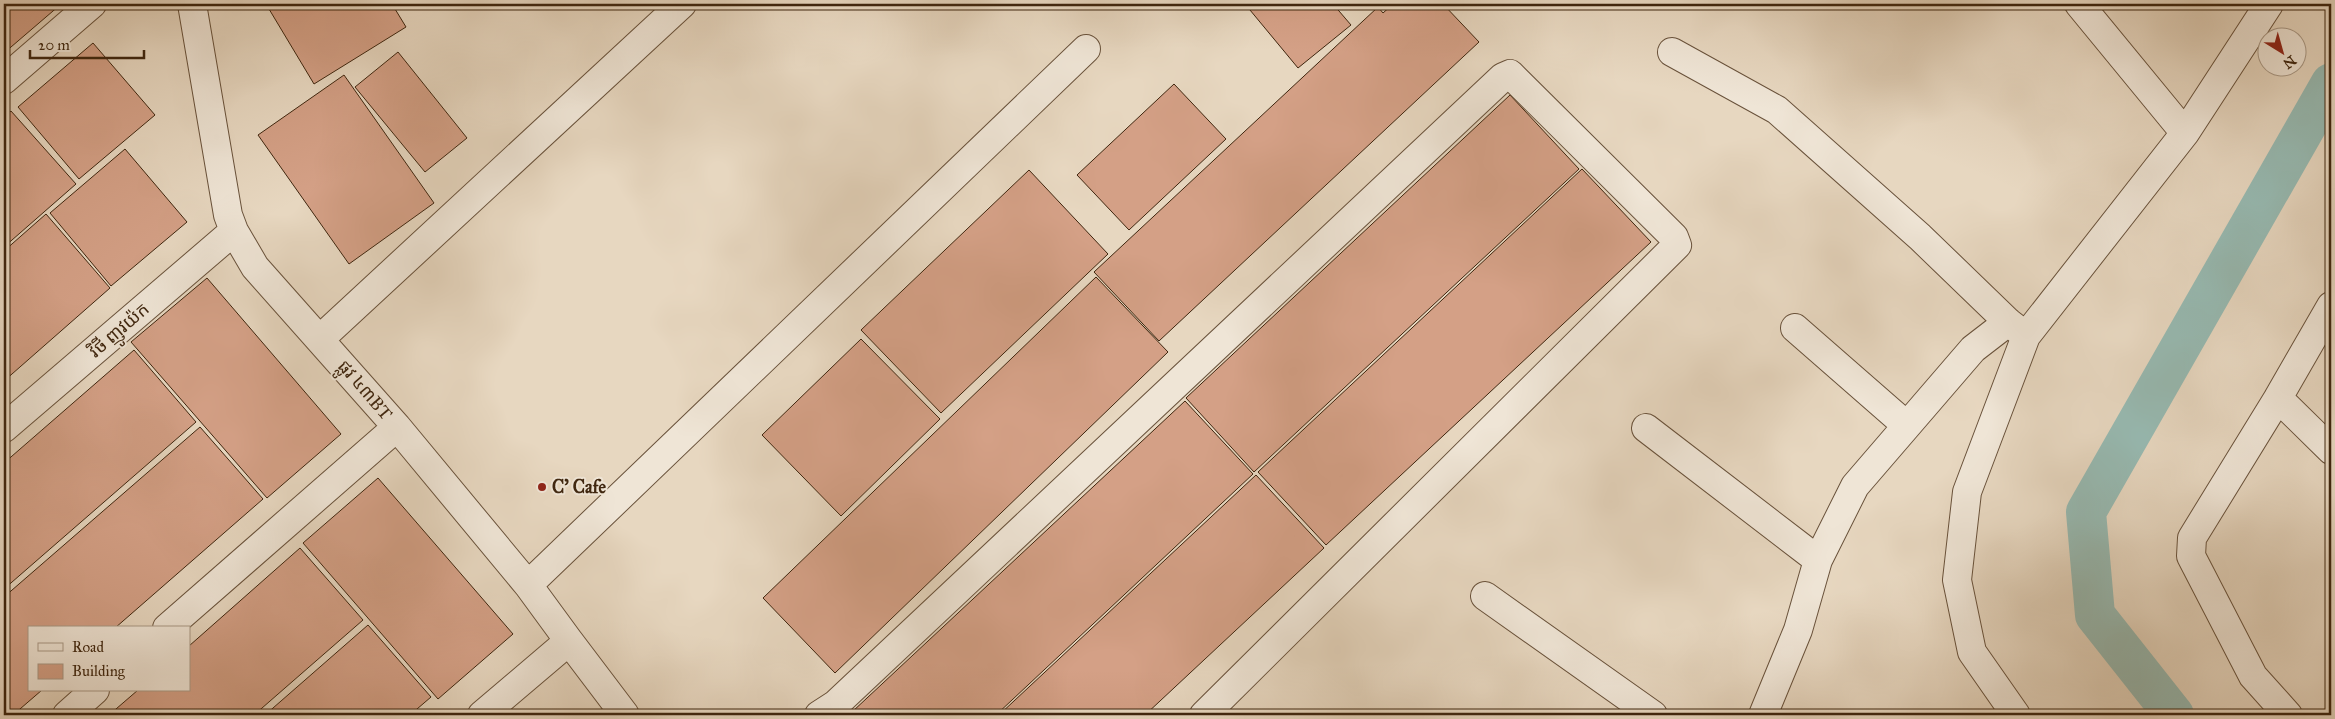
<svg xmlns="http://www.w3.org/2000/svg" width="2335" height="719" viewBox="0 0 2335 719" font-family="'IM FELL Great Primer','Noto Sans Khmer',serif">
	<style>
		.lines { fill: none; stroke-linecap: round; stroke-linejoin: round }
		.canal { stroke: #97bab2; stroke-width: 40 }
		.building { fill: #d4a086; stroke: #3f260f }
		.minor-casing { stroke: #69523b; stroke-width: 30 }
		.minor { stroke: #efe5d6; stroke-width: 28 }
		.poi-dot { fill: #8f2418; stroke: #efe5d6; stroke-width: 2 }
		.labels { text-anchor: middle; dominant-baseline: central; stroke-width: 4; stroke-linejoin: round; paint-order: stroke }
		.street-label { font-size: 18px; fill: #3f260f; stroke: #efe5d6 }
		.poi-label { font-size: 18px; font-weight: bold; fill: #3f260f; stroke: #efe5d6; text-anchor: start }
	</style>
	<rect width="100%" height="100%" fill="#e7d7c0"/>
	<filter id="stains"><feTurbulence type="fractalNoise" baseFrequency=".004" numOctaves="4"/><feColorMatrix values="0 0 0 0 .2 0 0 0 0 .09 0 0 0 0 .02 0 0 0 .5 -.17"/></filter>
	<radialGradient id="worn" r=".72"><stop offset=".6" stop-color="#630" stop-opacity="0"/><stop offset="1" stop-color="#630" stop-opacity=".3"/></radialGradient>
	<g class="lines">
		<!-- canal -->
		<path class="canal" d="M2174,715L2095,615L2086,512L2331,83"/>
	</g>
	<!-- building -->
	<path class="building" d="M4,4H58L60,5L4,53Z
		M266,4H392L406,27L314,84Z
		M1245,4H1333L1351,25L1298,68Z
		M1393,4H1443L1479,42L1159,341L1094,272L1378,7L1383,13Z
		M93,43L155,115L79,179L18,107Z
		M398,52L467,138L425,172L355,87Z
		M344,75L434,203L349,264L258,135Z
		M1174,84L1226,139L1129,230L1077,175Z
		M1510,95L1579,169L1254,472L1186,398Z
		M11,111L76,184L4,247V117Z
		M125,149L187,222L111,286L50,213Z
		M1582,169L1651,242L1326,545L1258,472Z
		M1029,170L1108,254L941,413L861,330Z
		M46,214L110,288L4,381V251Z
		M1096,277L1168,352L835,673L763,598Z
		M207,278L341,434L267,498L131,342Z
		M861,339L940,419L841,516L762,435Z
		M134,350L196,422L4,589V463Z
		M1185,401L1253,474L996,715H856L852,712Z
		M200,427L263,499L115,628H29V690H42L13,715H4V597Z
		M1256,475L1324,548L1145,715H999Z
		M378,478L513,634L438,699L303,543Z
		M300,548L363,620L254,715H109L138,690H189V646Z
		M368,625L431,697L410,715H265Z"/>
	<g class="lines">
		<!-- minor casing -->
		<g class="minor-casing">
			<path id="minor" d="M192,4L228,215L234,231L255,267L397,427L528,585L569,641L482,715
				M2079,4L2185,133
				M1672,52L1777,110L1920,237L2008,322L2026,336L1967,492L1957,580L1972,652L2016,715
				M4,80L92,4
				M1795,328L1906,425
				M2026,336L2185,133L2269,4
				M320,339L682,4
				M2278,398L2331,450
				M4,428L234,231
				M1646,428L1818,560
				M528,585L1086,49
				M1485,596L1653,715
				M167,628L397,427
				M569,641L625,715
				M67,715L95,690
				M819,715L836,704L1503,77L1510,74L1674,237L1677,245L1204,715
				M1763,715L1798,630L1818,560L1855,486L1973,349L2008,322
				M2288,715L2253,676L2191,556L2192,538L2278,398L2331,306"/>
		</g>
		<!-- minor -->
		<use href="#minor" class="minor"/>
	</g>
	<!-- markers -->
	<circle class="poi-dot" cx="542" cy="487" r="5"/>
	<g class="labels">
		<!-- street labels -->
		<g class="street-label">
			<text transform="translate(119 330) rotate(-41)">វិថី ញូវយ៉ក</text>
			<text transform="translate(365 390) rotate(49)">ផ្លូវ ៤៣BT</text>
		</g>
		<!-- poi labels -->
		<g class="poi-label">
			<text x="552" y="487">C' Cafe</text>
		</g>
	</g>
	<!-- margin -->
	<rect width="2335" height="719" fill="none" stroke="#e7d7c0" stroke-width="20"/>
	<rect x="5" y="5" width="2325" height="709" fill="none" stroke="#3f260f" stroke-width="2.5"/>
	<rect x="10" y="10" width="2315" height="699" fill="none" stroke="#3f260f"/>
	<!-- legend -->
	<rect x="28" y="626" width="162" height="65" fill="#efe5d6" stroke="#a99986"/>
	<rect x="38" y="643" width="25" height="8" fill="#efe5d6" stroke="#a99986"/>
	<text x="72" y="652" font-size="15" fill="#3f260f">Road</text>
	<rect x="38" y="664" width="25" height="15" fill="#d4a086" stroke="#a99986"/>
	<text x="72" y="676" font-size="15" fill="#3f260f">Building</text>
	<!-- north arrow -->
	<g transform="translate(2282 52) rotate(143)"><circle r="24" fill="#efe5d6" stroke="#a99986"/>
	<path d="M0-4L9 19L0 12L-9 19Z" fill="#8f2418"/>
	<text y="-8" font-size="14" font-weight="bold" text-anchor="middle" fill="#3f260f">N</text>
	</g>
	<!-- scale -->
	<path d="M30 50v8h114v-8" fill="none" stroke="#3f260f" stroke-width="2.5"/>
	<text x="38" y="50" font-size="15" fill="#3f260f" stroke="#efe5d6" stroke-width="4" paint-order="stroke">20 m</text>
	<rect width="100%" height="100%" filter="url(#stains)"/>
	<rect width="100%" height="100%" fill="url(#worn)"/>
</svg>
